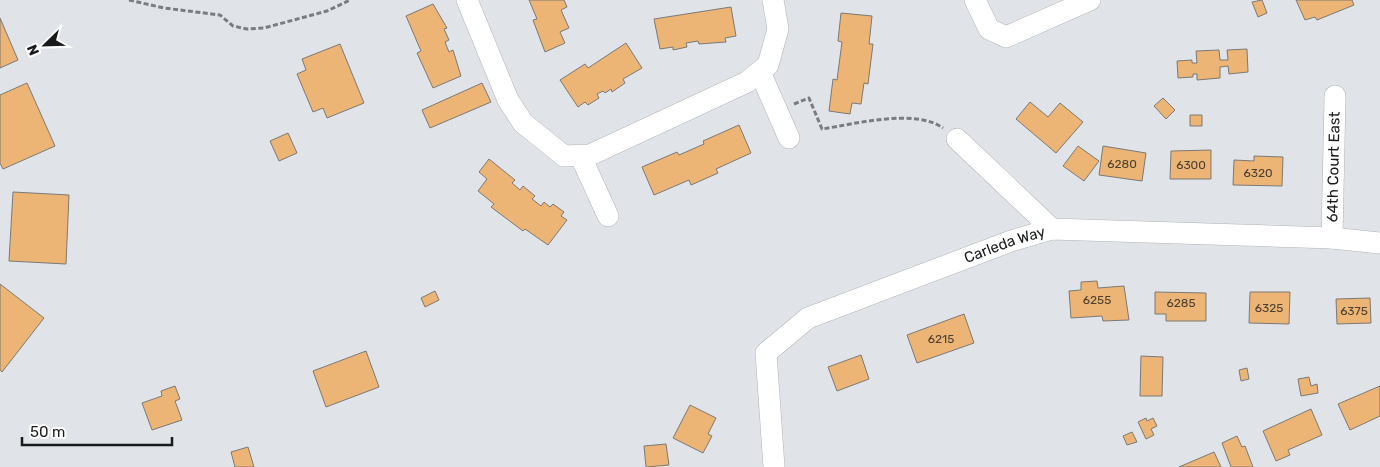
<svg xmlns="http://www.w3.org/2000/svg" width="1380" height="467" viewBox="0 0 1380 467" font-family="Rubik,sans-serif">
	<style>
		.building { fill: #ecb475; stroke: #7c7975 }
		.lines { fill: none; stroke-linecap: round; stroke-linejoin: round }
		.minor-casing { stroke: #b0b4b8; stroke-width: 22 }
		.path { stroke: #7a7d80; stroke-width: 3; stroke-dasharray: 5 2.5; stroke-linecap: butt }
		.minor { stroke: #fff; stroke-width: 21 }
		.labels { text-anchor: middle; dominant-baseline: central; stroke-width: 4.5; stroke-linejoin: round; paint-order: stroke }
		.number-label { font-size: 12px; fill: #4d4032 }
		.street-label { font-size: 15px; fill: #181a1b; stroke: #fff }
	</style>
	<rect width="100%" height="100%" fill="#e0e4e8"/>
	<!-- building -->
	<path class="building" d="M529,0H564L567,7L561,10L569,28L560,32L565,43L545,52L533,20L537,19Z
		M1262,0L1267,13L1258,17L1252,2Z
		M1296,0H1352L1354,5L1317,20L1315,17L1305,20Z
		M433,4L447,28L444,29L449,40L445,42L449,52L453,50L461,76L433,88L417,53L421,51L406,16Z
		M731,7L736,36L725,38L726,42L699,44L698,41L686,43L687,47L673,50V47L660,49L654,19Z
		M841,13L872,16L869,44H873L868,84L864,83L861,104L852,103L850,114L829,111L833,79L837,80L842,42L838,41Z
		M0,18L18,60L0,68Z
		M626,43L642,68L623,79L625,83L612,92L611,89L605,93L603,91L597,94L599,98L588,105L585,102L578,107L560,80L585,64L588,68Z
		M340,44L364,103L327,118L323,108L313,112L297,74L306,70L302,59Z
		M1247,49L1248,72L1229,74L1228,66L1220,67V78L1197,80V74H1193V77L1178,78L1177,61L1192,60V63H1197L1196,51L1219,50L1220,60H1228L1227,50Z
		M27,83L55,146L3,169L0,163V95Z
		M482,83L491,102L430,128L422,110Z
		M1163,98L1175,110L1166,119L1154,106Z
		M1030,102L1048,117L1060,103L1083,122L1056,153L1016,119Z
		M1190,115H1202V126H1190Z
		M739,125L751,153L716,169L718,173L691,185L689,180L654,195L642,167L677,152L679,155L704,144L703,141Z
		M288,133L297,153L279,161L270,141Z
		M1078,146L1099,161L1084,181L1063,166Z
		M1103,146L1146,153L1142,181L1099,175Z
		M1211,150V179H1170L1171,151Z
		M1254,156L1283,157L1282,186L1233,185L1234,160L1254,161Z
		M489,159L515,180L512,183L520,190L523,186L535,196L532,199L541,206L544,202L550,207L553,204L564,212L561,216L567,220L548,245L525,229L523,231L491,207L494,204L478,191L487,179L479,172Z
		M13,192L69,195L66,264L9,261Z
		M1097,281L1098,288L1124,286L1129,320L1103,321L1102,316L1071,318L1069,291L1081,290V282Z
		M0,284L44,318L2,372L0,370Z
		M435,291L439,300L425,307L421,298Z
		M1155,292L1206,293V321H1166V314H1155Z
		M1250,292H1290L1289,324L1249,323Z
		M1370,298L1371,323L1337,324L1336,299Z
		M964,314L974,343L917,363L907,335Z
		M366,351L379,387L326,407L313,371Z
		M861,355L869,379L837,391L828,367Z
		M1141,356L1163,357L1162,396H1140Z
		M1247,368L1249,379L1241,381L1239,370Z
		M1309,377L1311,386L1317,384L1318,393L1301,396L1298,379Z
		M175,386L180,399L175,401L182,420L152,430L142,403L162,396L161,391Z
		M1380,386V416L1350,430L1338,404Z
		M690,405L716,418L708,434L712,436L703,453L673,438Z
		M1311,409L1322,435L1288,450L1290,455L1276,461L1263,431Z
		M1146,418L1147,421L1153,418L1157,426L1151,429L1154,435L1146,439L1138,422Z
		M1132,432L1137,442L1127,445L1123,436Z
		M1237,436L1242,447L1245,446L1253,467H1231L1222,443Z
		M666,444L669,465L646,467L644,446Z
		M248,447L254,467H235L231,452Z
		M1214,452L1221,467H1179Z"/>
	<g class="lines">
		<!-- minor casing -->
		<g class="minor-casing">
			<g id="minor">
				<path d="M467,0L508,100L523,123L564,156L590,155L747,82L768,65L778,29L773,0"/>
				<path d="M975,0L989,29L1006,37L1090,0"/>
				<path d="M760,72L789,138"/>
				<path d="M957,139L1052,229"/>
				<path d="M581,157L608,216"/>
				<path id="s1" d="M1332,238L1335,96"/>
				<path id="s2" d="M774,467L766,353L808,318L1011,241L1052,229L1332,238L1380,243"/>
			</g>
		</g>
		<!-- path -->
		<path class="path" d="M129,0L164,8L220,15L233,26L247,29L264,28L327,11L350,0
			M794,104L809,98L822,129C855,124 915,108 943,128"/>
		<!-- minor -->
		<use href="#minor" class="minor"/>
	</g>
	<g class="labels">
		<!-- number labels -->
		<g class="number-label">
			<text x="1122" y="164">6280</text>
			<text x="1191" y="165">6300</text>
			<text x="1258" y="173">6320</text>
			<text x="1097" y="300">6255</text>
			<text x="1181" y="303">6285</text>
			<text x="1269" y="308">6325</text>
			<text x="1354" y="311">6375</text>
			<text x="941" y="339">6215</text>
		</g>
		<!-- street labels -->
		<g class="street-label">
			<text stroke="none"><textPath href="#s1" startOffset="71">64th Court East</textPath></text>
			<text stroke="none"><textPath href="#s2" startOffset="379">Carleda Way</textPath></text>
		</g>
	</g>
	<!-- north arrow -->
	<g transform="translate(45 45) rotate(247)" stroke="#ffffff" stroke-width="4" paint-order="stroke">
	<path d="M0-4L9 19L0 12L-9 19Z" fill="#181a1b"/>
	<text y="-8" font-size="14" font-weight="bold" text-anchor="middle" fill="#181a1b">N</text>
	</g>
	<!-- scale -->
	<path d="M22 437v8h150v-8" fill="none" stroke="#181a1b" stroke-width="2.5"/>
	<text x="30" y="437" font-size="15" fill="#181a1b" stroke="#ffffff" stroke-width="4" paint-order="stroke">50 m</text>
</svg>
